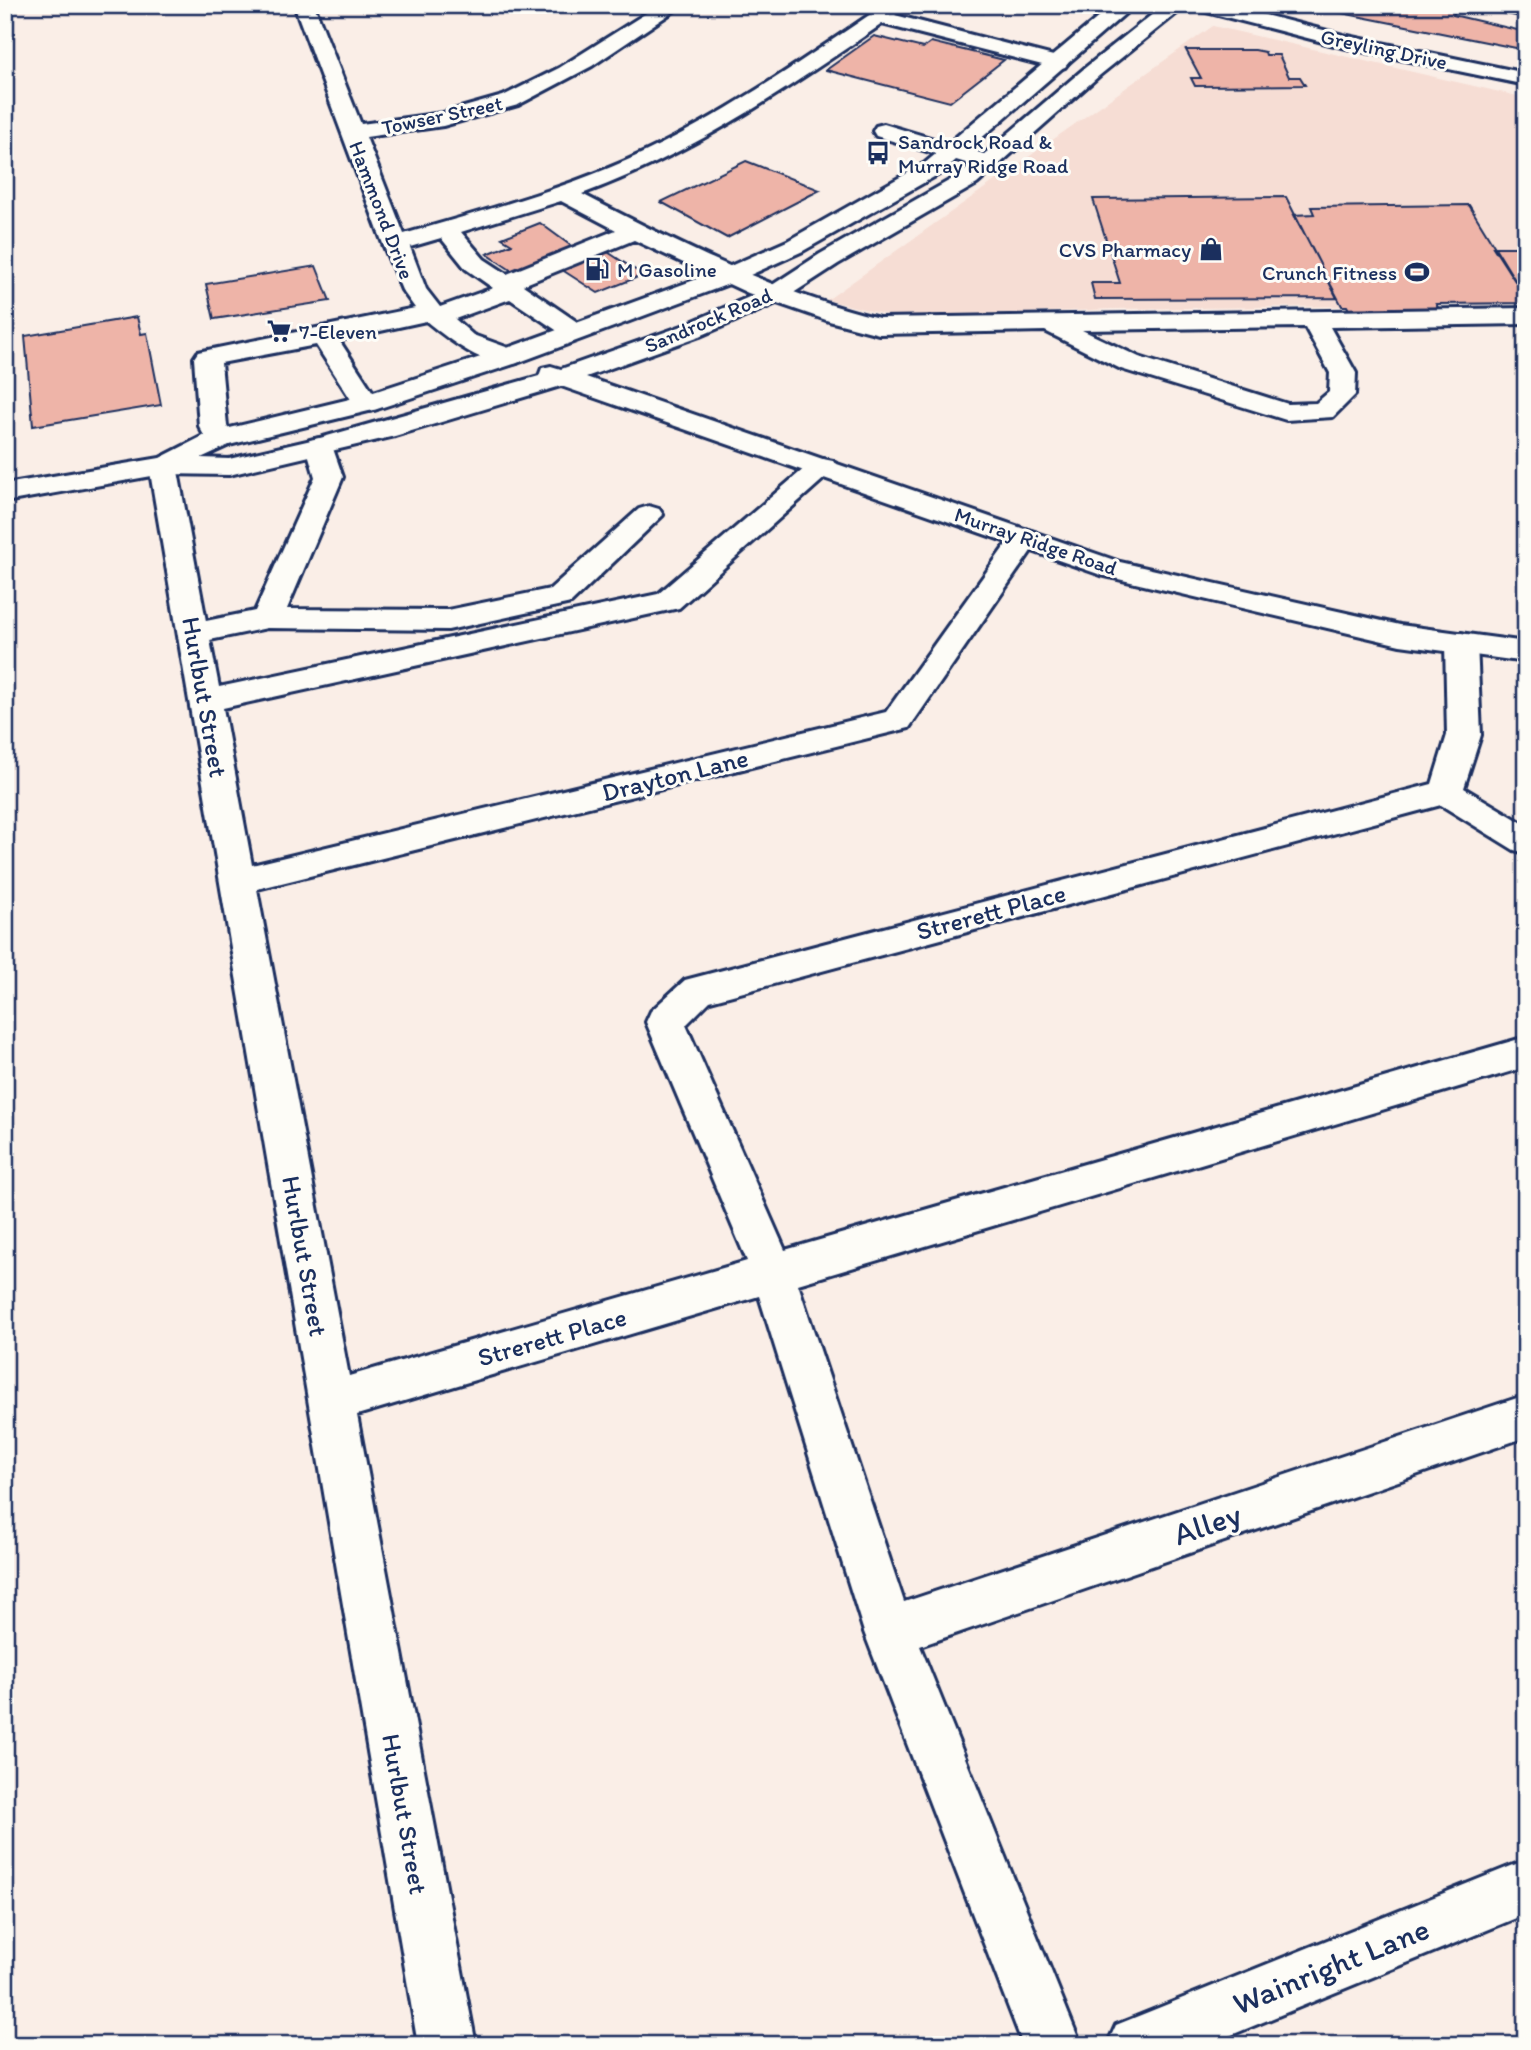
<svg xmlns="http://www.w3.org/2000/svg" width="1531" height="2050" viewBox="0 0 1531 2050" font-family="Itim,sans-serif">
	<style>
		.built { fill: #f6ddd4 }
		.building { fill: #eeb4a8; stroke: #1b2f5e; stroke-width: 2 }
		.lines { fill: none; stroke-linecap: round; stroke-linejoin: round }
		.minor-casing { stroke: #1b2f5e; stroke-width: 6 }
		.major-casing { stroke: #1b2f5e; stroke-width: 6 }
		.minor { fill: #fdfcf7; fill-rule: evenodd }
		.major { fill: #fdfcf7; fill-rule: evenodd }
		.labels { text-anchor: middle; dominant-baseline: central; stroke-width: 6; stroke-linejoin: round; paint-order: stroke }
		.far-street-label { font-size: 21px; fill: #1b2f5e; stroke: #fdfcf7 }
		.far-poi-label { font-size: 21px; fill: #1b2f5e; stroke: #fdfcf7; text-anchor: start }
		.street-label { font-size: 26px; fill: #1b2f5e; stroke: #fdfcf7 }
		.near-street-label { font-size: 32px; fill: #1b2f5e; stroke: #fdfcf7 }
	</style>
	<rect width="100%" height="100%" fill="#faeee7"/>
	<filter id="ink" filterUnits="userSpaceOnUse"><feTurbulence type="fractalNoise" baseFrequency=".0143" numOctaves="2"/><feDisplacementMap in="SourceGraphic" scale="14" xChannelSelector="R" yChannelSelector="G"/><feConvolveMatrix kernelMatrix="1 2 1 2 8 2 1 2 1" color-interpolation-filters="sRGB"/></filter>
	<g filter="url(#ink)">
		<!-- built -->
		<path class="built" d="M1213,26L1526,98V304L1112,309L903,319L827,300Z"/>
		<!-- building -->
		<path class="building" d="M1302,5H1438L1456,9L1453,15L1526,32V50Z
			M874,36L923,48L931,42L1004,60L950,102L826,70Z
			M1186,50H1255L1265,52L1266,55H1279L1289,77H1300L1305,85L1195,86L1191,78H1201Z
			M746,161L820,190L727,238L661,202Z
			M1286,197L1337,298L1095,299L1091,283H1120L1093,199Z
			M1469,205L1526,298V303L1436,304L1442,314L1352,315L1347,306H1342L1294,215L1314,214L1311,207Z
			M540,223L574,248L512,271L487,254L512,244L502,238Z
			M600,247L643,275L598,293L556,266Z
			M1493,247H1526V298Z
			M316,266L330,301L214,319L206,284Z
			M137,317L141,334L147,333L161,405L33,426L25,336Z"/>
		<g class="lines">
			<!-- minor casing -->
			<g class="minor-casing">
				<path id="minor" d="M294,5H314L361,124L443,113L503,96L559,68L659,5H683L592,66L518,105L443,126L366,137L404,234C486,210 570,188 647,151C731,111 807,57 884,5H907L895,15L1065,59L1068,63L1065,67L1058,69L882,24C787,89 692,154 582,194C678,244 774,292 879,318L1526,308V324L1330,327L1356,373L1355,395L1333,417L1286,420L1121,369L1045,331L879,334L829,321L748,293L634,240L523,285L583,326L587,331L583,336L574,339L565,336L510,299L455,319L473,335L517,351L521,357L517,363C487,370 448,339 426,321L339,340L380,403L377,409L367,411L357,409L316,345L221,363L227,426L233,439L229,445L219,447L209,445L199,426L194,358L198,352L415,308L402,290L383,244ZM561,201L616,230L507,274L484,259L461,232ZM441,238L466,269L493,288L440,307L426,289L410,247ZM1305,327L1330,373L1329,392L1316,403L1288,404L1139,357L1082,330Z
					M1192,5H1226L1343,35L1526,73V85L1342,47L1195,9Z
					M1490,5H1526V16L1493,9Z
					M884,124L994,157L997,162L994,167L986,169L876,136L873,131L876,126Z
					M320,438L330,440L343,477L287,609L448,610L550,589L639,509L649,506L659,509L663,515L571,603L448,630L267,628L210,640L219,687L658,594L813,461L823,459L833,461L837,467L679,608L223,708L252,865L886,712L1015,532L1025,529L1035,532L1040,538L909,728L257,889L349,1376L747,1261L646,1022L651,1011L685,980L1432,784L1447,735L1445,643L1450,636L1461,633L1472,636L1477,643L1481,735L1464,788L1526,825V853L1514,850L1441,805L710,1001L686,1025L785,1250L1526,1037V1067L798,1284L904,1602L1526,1395V1437L920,1646L1081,2045H1023L864,1632L759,1296L357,1415L476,2045H418L149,466L153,460L163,458L173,460L177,466L206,621L255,611L315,477L306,446L310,440Z
					M1526,1860V1914L1207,2045H1107L1116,2025Z"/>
			</g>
			<!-- major casing -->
			<g class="major-casing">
				<path id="major" d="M1113,5H1135L941,173L803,251L737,281L517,363L377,409L229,445L201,458L229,459L320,438L539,376L542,368L551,366L561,369L682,326L763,291L820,254L961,174L1086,67L1164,5H1187L1100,75L977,184L838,264L781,301L700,336L586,377L1120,562L1400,625L1526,642V662L1400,645L1101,575L561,386L395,436L229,475L163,474L5,502V484L160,458L209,433L358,397L499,351L719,271L787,241L925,163Z"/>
			</g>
			<!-- minor -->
			<use href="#minor" class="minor"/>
			<!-- major -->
			<use href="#major" class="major"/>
		</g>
	</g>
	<!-- icons -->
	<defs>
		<g id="bus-bare" transform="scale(1.89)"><path d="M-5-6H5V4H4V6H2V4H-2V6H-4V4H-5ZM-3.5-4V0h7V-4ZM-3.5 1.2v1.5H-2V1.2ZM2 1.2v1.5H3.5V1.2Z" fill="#1b2f5e" stroke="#fdfcf7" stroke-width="2.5" paint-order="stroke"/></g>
		<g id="shop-bare" transform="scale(1.89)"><path d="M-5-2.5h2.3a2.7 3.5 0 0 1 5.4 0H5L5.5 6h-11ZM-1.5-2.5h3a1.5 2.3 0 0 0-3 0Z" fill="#1b2f5e" stroke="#fdfcf7" stroke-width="2.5" paint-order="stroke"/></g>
		<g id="fuel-bare" transform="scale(1.89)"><path d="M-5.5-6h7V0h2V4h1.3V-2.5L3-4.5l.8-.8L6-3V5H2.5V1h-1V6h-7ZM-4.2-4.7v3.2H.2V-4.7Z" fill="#1b2f5e" stroke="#fdfcf7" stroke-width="2.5" paint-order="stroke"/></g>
		<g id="stadium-bare" transform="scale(1.89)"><path d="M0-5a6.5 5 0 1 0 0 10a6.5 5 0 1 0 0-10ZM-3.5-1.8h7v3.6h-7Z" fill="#1b2f5e" stroke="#fdfcf7" stroke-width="2.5" paint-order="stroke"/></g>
		<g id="supermarket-bare" transform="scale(1.89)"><path d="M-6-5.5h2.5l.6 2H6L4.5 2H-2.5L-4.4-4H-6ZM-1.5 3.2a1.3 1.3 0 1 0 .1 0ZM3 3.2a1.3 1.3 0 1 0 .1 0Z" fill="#1b2f5e" stroke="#fdfcf7" stroke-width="2.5" paint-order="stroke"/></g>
	</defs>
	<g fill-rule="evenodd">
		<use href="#bus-bare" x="878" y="153"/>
		<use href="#shop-bare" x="1211" y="249"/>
		<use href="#fuel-bare" x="597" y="269"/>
		<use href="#stadium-bare" x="1417" y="272"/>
		<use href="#supermarket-bare" x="279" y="331"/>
	</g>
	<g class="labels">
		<!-- far-street labels -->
		<g class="far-street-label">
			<text transform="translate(1384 49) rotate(12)">Greyling Drive</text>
			<text transform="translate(442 115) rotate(-12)">Towser Street</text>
			<text transform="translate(382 210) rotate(69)">Hammond Drive</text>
			<text transform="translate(708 320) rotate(-23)">Sandrock Road</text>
			<text transform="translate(1036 541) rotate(19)">Murray Ridge Road</text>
		</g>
		<!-- far-poi labels -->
		<g class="far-poi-label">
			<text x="898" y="141">Sandrock Road &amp;<tspan x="898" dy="24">Murray Ridge Road</tspan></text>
			<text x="1191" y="249" text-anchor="end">CVS Pharmacy</text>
			<text x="617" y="269">M Gasoline</text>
			<text x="1397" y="272" text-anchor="end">Crunch Fitness</text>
			<text x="299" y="331">7-Eleven</text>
		</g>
		<!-- street labels -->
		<g class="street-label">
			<text transform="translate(205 697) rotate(80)">Hurlbut Street</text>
			<text transform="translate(675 775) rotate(-14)">Drayton Lane</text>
			<text transform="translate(991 912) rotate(-15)">Strerett Place</text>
			<text transform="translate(305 1256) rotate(80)">Hurlbut Street</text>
			<text transform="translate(552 1337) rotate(-16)">Strerett Place</text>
			<text transform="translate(405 1814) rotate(80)">Hurlbut Street</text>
		</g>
		<!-- near-street labels -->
		<g class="near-street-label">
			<text transform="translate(1207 1524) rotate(-19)">Alley</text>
			<text transform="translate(1331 1966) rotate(-22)">Wainright Lane</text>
		</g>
	</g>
	<!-- margin -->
	<rect width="1531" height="2050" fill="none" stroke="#fdfcf7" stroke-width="28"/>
	<rect x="14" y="14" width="1503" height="2022" fill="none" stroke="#1b2f5e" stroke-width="2.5" filter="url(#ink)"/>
</svg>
